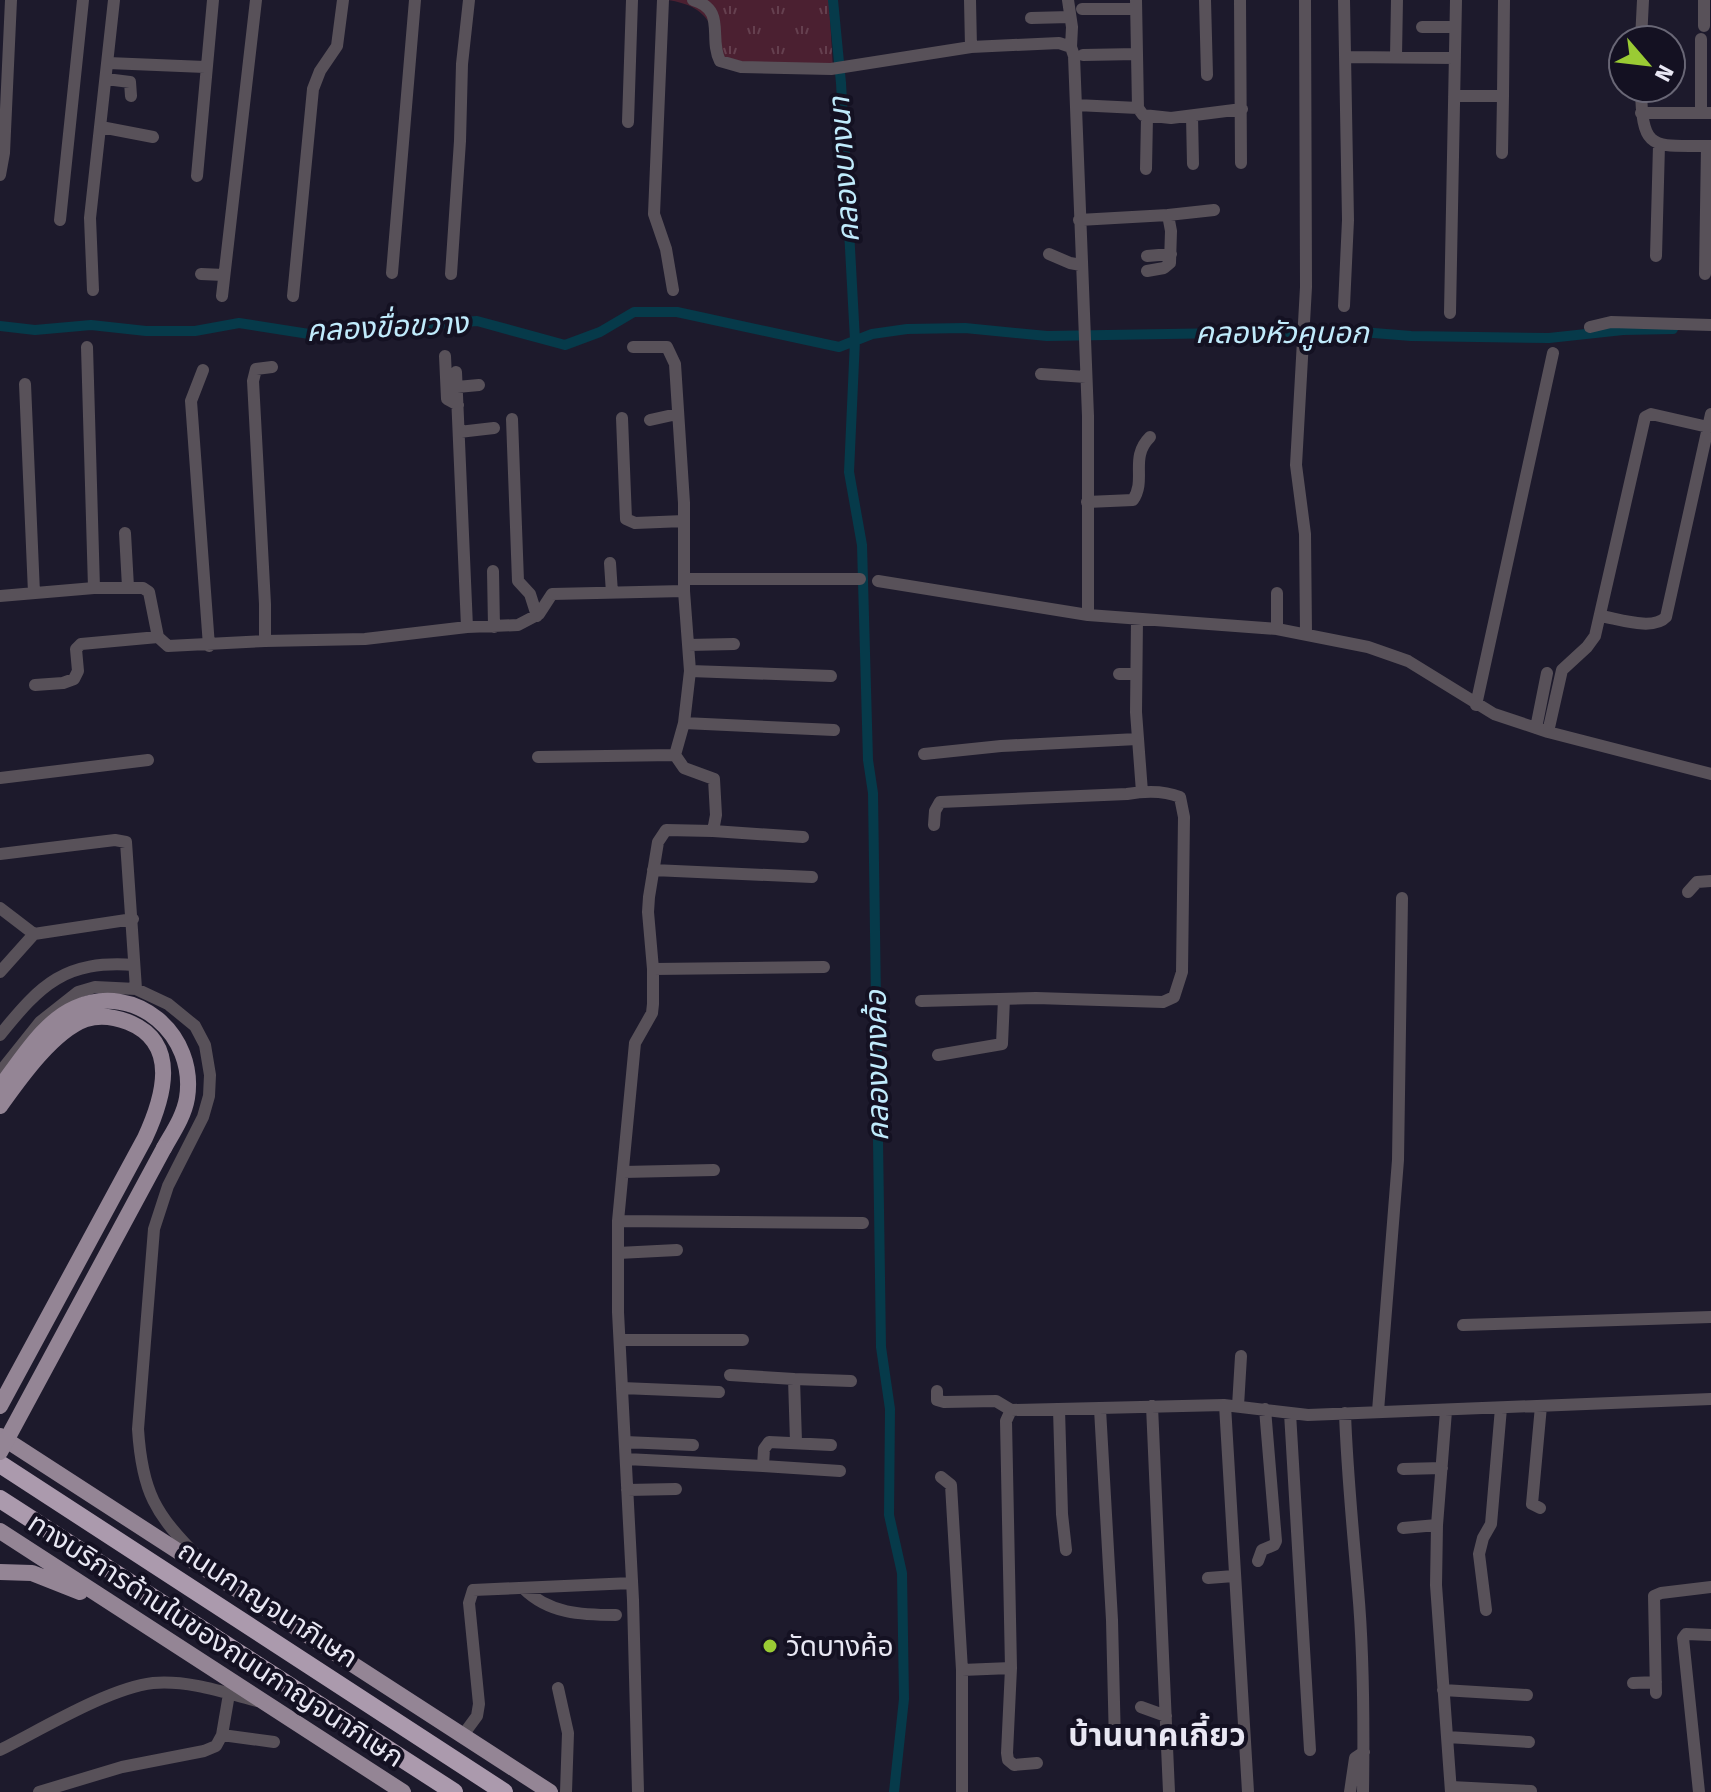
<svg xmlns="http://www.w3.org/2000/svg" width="1711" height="1792" viewBox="0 0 1711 1792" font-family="'Fira Sans','Noto Sans Thai',sans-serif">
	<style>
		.park { fill: url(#park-tufts) }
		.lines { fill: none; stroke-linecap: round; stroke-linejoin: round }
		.canal { stroke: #063a4a; stroke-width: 10 }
		.minor { stroke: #585159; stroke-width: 12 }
		.major { stroke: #948595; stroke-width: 16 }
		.highway { stroke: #ab9aad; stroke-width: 18 }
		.major-bridge { stroke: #948595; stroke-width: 16 }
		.poi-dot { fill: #9acb34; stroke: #141122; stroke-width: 3 }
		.labels { text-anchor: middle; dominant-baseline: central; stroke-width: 8; stroke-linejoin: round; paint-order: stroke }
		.street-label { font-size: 28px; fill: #e8e7f3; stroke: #141122 }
		.poi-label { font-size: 28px; fill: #e8e7f3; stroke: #141122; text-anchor: start }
		.water-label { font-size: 30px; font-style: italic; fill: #c0ebfc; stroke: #141122 }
		.quarter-label { font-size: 32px; font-weight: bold; fill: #e8e7f3; stroke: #141122 }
	</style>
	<defs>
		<pattern id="park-tufts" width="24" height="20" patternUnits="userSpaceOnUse" patternTransform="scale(2)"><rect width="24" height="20" fill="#4b2031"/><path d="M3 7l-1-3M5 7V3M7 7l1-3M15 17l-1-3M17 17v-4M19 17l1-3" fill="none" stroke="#65404f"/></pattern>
	</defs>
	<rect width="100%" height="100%" fill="#1d1a2c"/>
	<!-- park -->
	<path class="park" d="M667,0H829L833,70L728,68C713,31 713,6 667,0Z"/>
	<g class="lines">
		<!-- canal -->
		<path class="canal" d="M833,0L841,83L855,340L849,472L862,545L868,760L873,793L881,1347L890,1409L889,1515L902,1573L904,1699L894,1792
			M0,326L35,330L91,325L146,331H195L239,323L309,334L477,321L565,345L600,332L634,312H677L839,347L872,334L907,329L965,328L1047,336L1349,331L1411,336L1549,338L1623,330L1673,329"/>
		<!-- minor -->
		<path class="minor" d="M663,0L654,214L666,249L673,290
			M693,0C727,10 708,37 720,61L741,67L831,69L971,47L1059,43L1071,47
			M970,0L971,47
			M1068,0L1072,27L1071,47L1074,56L1088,416V615
			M1136,0L1138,108L1143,115L1171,118L1242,109
			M1205,0L1207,75
			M1240,0L1241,163
			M1305,0L1306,287L1296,465L1305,534L1306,633
			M1082,9H1136
			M1031,18L1070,17
			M1704,26V0
			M1422,27H1455
			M1641,40L1643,0
			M1083,55L1137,54
			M1396,56L1397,0
			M1345,57L1455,58
			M108,63L205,67
			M106,79L130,82L131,96
			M1641,88C1642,154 1653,145 1711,146
			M1454,96H1503L1504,0
			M1076,105L1138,108
			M1641,113H1711
			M1701,113V39
			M1192,116L1193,164
			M628,122L632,0
			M101,127L153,137
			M1502,153L1503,96
			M1146,169L1147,117
			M0,175L4,153L11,0
			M197,176L213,0
			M1168,215L1214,210
			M60,220L83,0
			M1079,220L1168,215L1171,231L1170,263L1164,268L1147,271
			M1049,254L1070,263L1081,265
			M1147,256L1171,254
			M1656,256L1659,145
			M392,273L415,0
			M201,274L224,275
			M451,274L460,141L462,64L469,0
			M1705,274L1707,146
			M93,290L90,218L114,0
			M222,296L256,0
			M293,296L313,89L320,71L337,46L343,0
			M1344,306L1348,220L1344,0
			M1450,313L1456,0
			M1590,327L1611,322L1711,325
			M87,347L94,588
			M633,347H667L675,364L684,503V591L690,671L684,723L675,755L684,768L714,779L716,815L713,831L666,830L658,842L649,897L648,912L653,969V1004L652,1013L635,1043L618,1221V1312L633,1600L638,1792
			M445,356L447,399L458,405
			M203,370L191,401L209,646
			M456,372L467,627
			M1041,374L1086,377
			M25,384L34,593
			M457,387L479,385
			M622,418L626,519L635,523L684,521
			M512,419L518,581L530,594L537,616
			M650,420L677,414
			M459,432L494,428
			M1087,502L1133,500C1147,479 1129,458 1150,437
			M125,533L128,587
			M610,563L612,593
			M493,571L494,627
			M685,579H860
			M878,581L1088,615L1277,629L1368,647L1408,661L1494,714L1548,732L1711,774
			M0,596L94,588H143L149,592L158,637L168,646L265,641L365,639L467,627L518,625L539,614L552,594L684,591
			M1601,616C1619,619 1653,631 1666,617L1711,414
			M1137,619L1136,712L1142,792
			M1277,629V593
			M265,641V604L253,381L256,369L272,367
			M688,645L734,644
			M690,671L831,676
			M1119,674H1136
			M35,685L63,683L74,679L78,671L76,649L81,644L158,637
			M1476,705L1553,353
			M684,723L834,730
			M1536,728L1547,673
			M1548,732L1562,670L1587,647L1595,636L1645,417L1651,414L1708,427
			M924,754L1001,746L1137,739
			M538,757L675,755
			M0,778L148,760
			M713,831L803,837
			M0,854L115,840L126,842L136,989
			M653,870L812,877
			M1688,892L1697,882L1711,881
			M0,908L34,934
			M653,969L824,967
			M0,972L34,934L133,919
			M921,1001L1036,998L1163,1002L1174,997L1182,972L1184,817L1180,797C1163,790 1145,791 1127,794L940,802L935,811L934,825
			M0,1035C41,984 65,960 134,965
			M938,1055L1002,1044L1004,999
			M0,1072L40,1022L78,992L95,987L136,989L168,1004L195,1026L205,1045L210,1075L209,1096L203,1117L168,1186L154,1229L138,1429C142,1492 155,1514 199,1558
			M623,1172L714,1170
			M618,1221L863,1223
			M618,1253L677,1250
			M1463,1325L1711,1317
			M620,1340H743
			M730,1375L794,1379L796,1442
			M794,1379L851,1381
			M622,1388L719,1392
			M937,1391V1400L944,1402L996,1401L1011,1410L1224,1405L1308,1415L1711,1399
			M1225,1405L1248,1792
			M1152,1406L1169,1792
			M1238,1406L1241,1356
			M1059,1409L1062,1514L1066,1550
			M1100,1409L1112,1620L1115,1744
			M1011,1410L1006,1421L1011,1668L1007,1753L1008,1760L1014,1765L1037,1763
			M1378,1411L1398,1160L1402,898
			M1446,1411L1437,1525L1436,1585L1451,1792
			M1290,1413L1310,1750
			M1345,1413C1347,1472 1353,1531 1358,1590C1364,1657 1364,1725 1363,1792
			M625,1442L693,1445
			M626,1459L763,1466L764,1449L769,1442L831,1445
			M763,1466L840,1471
			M1403,1469L1442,1468
			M941,1477L951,1485L962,1670V1792
			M627,1490L676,1489
			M1540,1508L1532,1504L1541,1406
			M1403,1528L1437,1525
			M1258,1561L1262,1550L1274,1545L1276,1541L1265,1409
			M1208,1578L1234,1576
			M523,1588C549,1614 582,1615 616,1615
			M1486,1610L1479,1554L1483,1538L1491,1524L1501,1408
			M962,1670L1011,1668
			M1633,1683L1656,1682
			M558,1688L568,1733L566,1792
			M1443,1690L1527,1695
			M1656,1693L1654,1596L1661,1593L1711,1587
			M1141,1707L1166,1716
			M222,1735L274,1742
			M463,1735L477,1716L479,1704L469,1603L473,1590L632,1583
			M1447,1737L1529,1742
			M0,1750C42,1729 109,1688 153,1683C188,1680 223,1692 257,1701
			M1451,1787L1531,1791
			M39,1792L122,1767L204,1751L216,1746L222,1735L229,1694
			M1350,1792L1355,1758L1364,1752
			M1699,1792L1683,1638L1686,1634L1711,1635"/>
		<!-- major -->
		<path class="major" d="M0,1087C21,1061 43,1022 75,1008C136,981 197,1035 187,1098C184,1116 173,1132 164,1148
			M0,1106C20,1078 53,1031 86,1019C99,1015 115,1017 128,1022C181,1043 163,1099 145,1138L0,1406
			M0,1436L550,1792
			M0,1531L403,1792
			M0,1572L32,1573L80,1592"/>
		<!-- highway -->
		<path class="highway" d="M0,1464L504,1792
			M0,1499L454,1792"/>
		<!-- major-bridge -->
		<path class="major-bridge" d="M0,1452L164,1148"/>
	</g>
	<!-- markers -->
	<circle class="poi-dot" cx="770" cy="1646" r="8"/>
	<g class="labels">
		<!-- street labels -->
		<g class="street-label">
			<text transform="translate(268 1604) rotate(33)">ถนนกาญจนาภิเษก</text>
			<text transform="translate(216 1640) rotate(33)">ทางบริการด้านในของถนนกาญจนาภิเษก</text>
		</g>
		<!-- poi labels -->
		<g class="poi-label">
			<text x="786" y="1646">วัดบางค้อ</text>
		</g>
		<!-- water labels -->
		<g class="water-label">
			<text transform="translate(844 170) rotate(-94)">คลองบางนา</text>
			<text transform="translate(387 327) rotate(-3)">คลองขื่อขวาง</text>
			<text x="1282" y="333">คลองหัวคูนอก</text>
			<text transform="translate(877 1066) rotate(-91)">คลองบางค้อ</text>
		</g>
		<!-- quarter labels -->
		<g class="quarter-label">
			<text x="1157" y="1735">บ้านนาคเกี้ยว</text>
		</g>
	</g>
	<!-- north arrow -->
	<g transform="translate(1647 64) rotate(118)"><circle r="38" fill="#141122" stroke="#696776" stroke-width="2"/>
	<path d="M0-6L14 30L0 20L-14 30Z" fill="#9acb34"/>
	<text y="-12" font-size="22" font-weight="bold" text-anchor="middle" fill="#e8e7f3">N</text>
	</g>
</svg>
